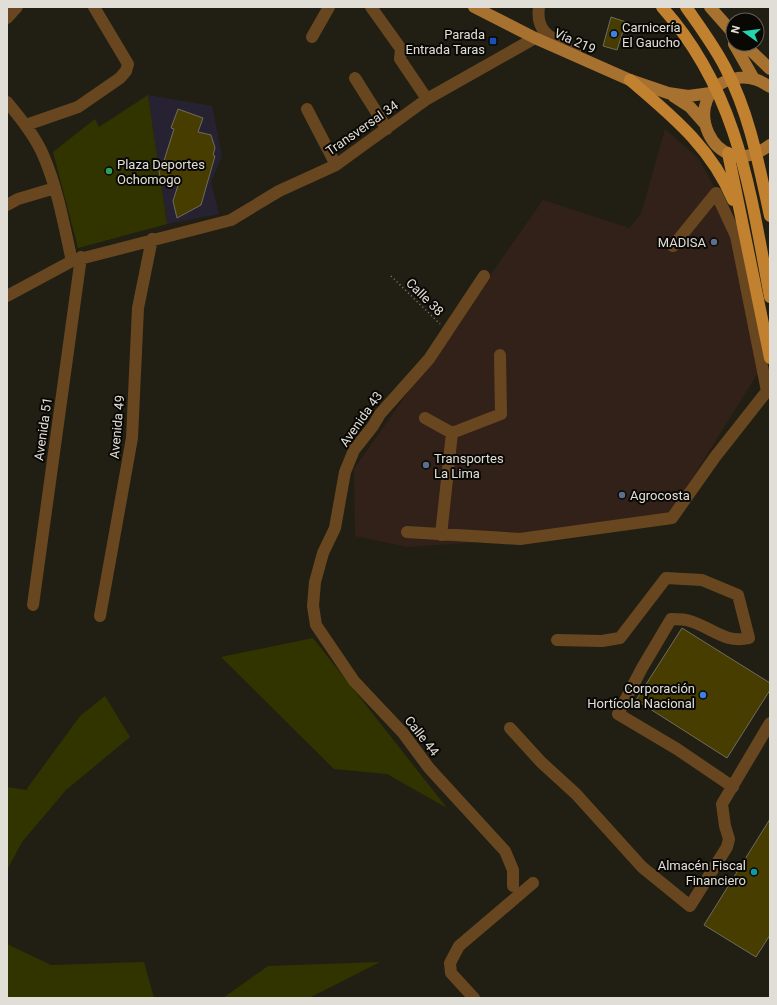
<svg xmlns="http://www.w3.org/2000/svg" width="777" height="1005" viewBox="0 0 777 1005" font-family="Roboto,sans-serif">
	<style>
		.industrial { fill: #322119 }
		.education { fill: #272232 }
		.green { fill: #323400 }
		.building { fill: #483d00; stroke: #6f6c5e }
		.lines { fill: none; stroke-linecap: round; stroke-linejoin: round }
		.path { stroke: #828076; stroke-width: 1.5; stroke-dasharray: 1 3; stroke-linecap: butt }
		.minor { stroke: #684720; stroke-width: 12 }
		.major { stroke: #a77130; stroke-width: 12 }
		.highway { stroke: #c2812f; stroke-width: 12 }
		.highway-bridge { stroke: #c2812f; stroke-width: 12 }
		.shop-dot { fill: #3f7fe0; stroke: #090805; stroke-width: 1.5 }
		.transit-dot { fill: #1a4fb4; stroke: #090805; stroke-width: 1.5 }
		.leisure-dot { fill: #2e9e5b; stroke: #090805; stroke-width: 1.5 }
		.service-dot { fill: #5c6f8a; stroke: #090805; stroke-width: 1.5 }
		.culture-dot { fill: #0f9aa8; stroke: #090805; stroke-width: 1.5 }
		.labels { text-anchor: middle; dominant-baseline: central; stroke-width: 4; stroke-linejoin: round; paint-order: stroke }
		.poi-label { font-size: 13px; fill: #e0ded6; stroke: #090805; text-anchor: start }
		.street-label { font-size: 13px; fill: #e0ded6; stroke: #090805 }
	</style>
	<rect width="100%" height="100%" fill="#211f13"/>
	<!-- industrial -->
	<path class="industrial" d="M665,129L699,159L724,205L758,373L663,525L520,539L407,547L355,536L354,469L543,200L629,228L641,214Z"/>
	<!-- education -->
	<path class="education" d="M148,95L212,106L222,156L211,182L219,214L167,224Z"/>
	<!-- green -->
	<path class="green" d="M148,95L167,224L78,248L53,152L95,119L99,127Z
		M313,638L447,808L387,774L334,769L221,657Z
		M105,696L130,737L66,790L22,842L7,870V787L26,790L80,716Z
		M7,944L51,965L144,962L154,998H7Z
		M380,962L309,998H223L268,966Z"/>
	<!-- building -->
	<path class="building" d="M611,17L626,22L617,50L603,46Z
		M178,109L203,118L198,132L211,135L215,148L213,155L215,156L201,205L177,218L173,201L179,182L160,176L158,166L162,167L174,129L171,128Z
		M682,628L770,683V690L727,758L636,700Z
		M770,819V935L756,957L704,925Z"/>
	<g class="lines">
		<!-- path -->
		<path class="path" d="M391,276L440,324"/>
		<!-- minor -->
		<path class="minor" d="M371,7L401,49L400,59L427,99
			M539,7C535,35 555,39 575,51
			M7,18L17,7
			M312,37L329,7
			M355,78L387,129
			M7,102C21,119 36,137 44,157C58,190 64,226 72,261
			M307,109L336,165
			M26,125L78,107L120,78L126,71L128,64L94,7
			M7,205L18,199L55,188
			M673,246L716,193L736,236L767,391
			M484,276L429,359L380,414L373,426L354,450L345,472L335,528L323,553L315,582L313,606L316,625L354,681L403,733L429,768L505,851L513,870V886
			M7,296L72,261L231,220L279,191L336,165L427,99L535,38
			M425,418L452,433L441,535
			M452,433L501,414L500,355
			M407,532L520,539L672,518L715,457L767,391L770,392
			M33,605L81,257
			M100,616L132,438L138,308L152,239
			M557,640L602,641L620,638L666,578L702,580L738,595L749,638C725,644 711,627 690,621C684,619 677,619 671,619L642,668L618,714L677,749L733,787
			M510,728L541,762L576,794L642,867L690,906L727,847L729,839L725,826L722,804L770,723
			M474,998L451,973L450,963L459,946L533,883"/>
		<!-- major -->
		<path class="major" d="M474,7L535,38L630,80L668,93L688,96L711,93
			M710,7L733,33
			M734,44L754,79
			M744,44L770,69
			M770,87C759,79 747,75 733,79C676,92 712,188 770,145
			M673,96L690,107L705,124"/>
		<!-- highway -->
		<path class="highway" d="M630,80C672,116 711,147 733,200
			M728,153L770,358"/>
		<!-- highway-bridge -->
		<path class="highway-bridge" d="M662,7C738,92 750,190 770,297
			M686,7C700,27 715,47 726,69C750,115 759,166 770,216"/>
	</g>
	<!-- markers -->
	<g class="shop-dot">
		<circle cx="614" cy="34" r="4"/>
		<circle cx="703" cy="695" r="4"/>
	</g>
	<rect class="transit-dot" x="489" y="37" width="8" height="8" rx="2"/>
	<circle class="leisure-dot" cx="109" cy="171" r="4"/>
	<g class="service-dot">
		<circle cx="714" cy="242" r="4"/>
		<circle cx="426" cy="465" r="4"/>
		<circle cx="622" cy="495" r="4"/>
	</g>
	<circle class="culture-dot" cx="754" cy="872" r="4"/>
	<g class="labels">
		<!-- poi labels -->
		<g class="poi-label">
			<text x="622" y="27">Carnicería<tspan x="622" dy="15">El Gaucho</tspan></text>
			<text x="485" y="34" text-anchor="end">Parada<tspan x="485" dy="15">Entrada Taras</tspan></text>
			<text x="117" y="164">Plaza Deportes<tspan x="117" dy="15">Ochomogo</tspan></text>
			<text x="706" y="242" text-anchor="end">MADISA</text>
			<text x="434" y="458">Transportes<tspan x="434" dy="15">La Lima</tspan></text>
			<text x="630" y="495">Agrocosta</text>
			<text x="695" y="688" text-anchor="end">Corporación<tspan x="695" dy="15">Hortícola Nacional</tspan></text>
			<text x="746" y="865" text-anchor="end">Almacén Fiscal<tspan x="746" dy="15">Financiero</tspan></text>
		</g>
		<!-- street labels -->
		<g class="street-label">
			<text transform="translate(575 41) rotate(24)">Vía 219</text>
			<text transform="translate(362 128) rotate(-35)">Transversal 34</text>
			<text transform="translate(425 297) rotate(45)">Calle 38</text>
			<text transform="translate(361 419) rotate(-55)">Avenida 43</text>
			<text transform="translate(117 427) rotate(-85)">Avenida 49</text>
			<text transform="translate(43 429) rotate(-82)">Avenida 51</text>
			<text transform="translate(422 736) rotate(52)">Calle 44</text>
		</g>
	</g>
	<!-- border -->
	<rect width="777" height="1005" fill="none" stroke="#e0ded6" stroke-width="16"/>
	<!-- north arrow -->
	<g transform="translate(745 32) rotate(284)"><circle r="19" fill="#090805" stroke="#5f5e59"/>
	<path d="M0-3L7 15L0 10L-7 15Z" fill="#25d5ae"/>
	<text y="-6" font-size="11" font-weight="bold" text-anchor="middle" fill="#e0ded6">N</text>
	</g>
</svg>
